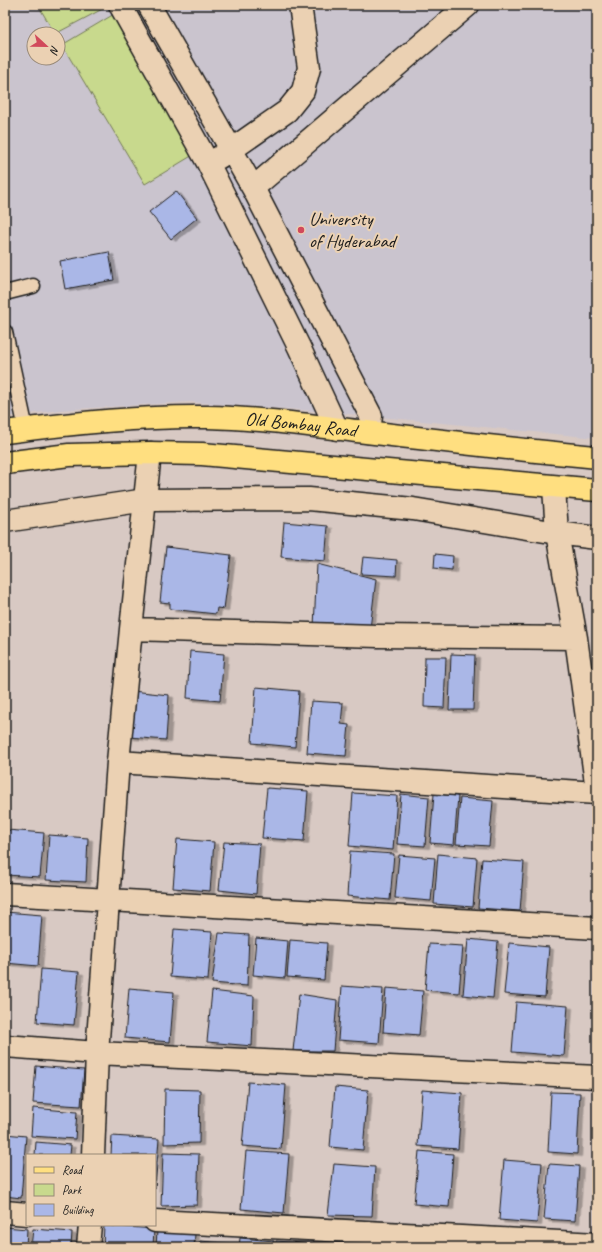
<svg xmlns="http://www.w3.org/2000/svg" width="602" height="1252" viewBox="0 0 602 1252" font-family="Caveat,sans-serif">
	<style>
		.built { fill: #cac4ce; fill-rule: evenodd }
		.green { fill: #c8d98d; stroke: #727a54 }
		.building { fill: #aab7e7; stroke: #1c1c1c; filter: url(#shadow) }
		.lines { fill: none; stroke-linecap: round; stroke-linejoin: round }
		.lane-casing { stroke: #1c1c1c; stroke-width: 17 }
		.street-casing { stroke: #1c1c1c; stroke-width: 25 }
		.secondary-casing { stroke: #1c1c1c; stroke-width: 25 }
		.primary-casing { stroke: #1c1c1c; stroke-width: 25 }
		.lane { stroke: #ebd1b3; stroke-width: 14 }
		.street { stroke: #ebd1b3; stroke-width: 22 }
		.secondary { stroke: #ebd1b3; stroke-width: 22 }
		.primary { stroke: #ffdf80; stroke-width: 22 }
		.poi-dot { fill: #d1495b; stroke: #ebd1b3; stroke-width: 1.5 }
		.labels { text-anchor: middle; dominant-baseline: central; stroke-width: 4; stroke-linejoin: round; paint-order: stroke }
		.poi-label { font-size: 19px; fill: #1c1c1c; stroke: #ebd1b3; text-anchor: start }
		.street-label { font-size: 19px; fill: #1c1c1c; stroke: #ebd1b3 }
	</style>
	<defs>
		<filter id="shadow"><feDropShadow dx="4.5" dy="2.5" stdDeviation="0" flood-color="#0004"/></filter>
	</defs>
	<rect width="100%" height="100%" fill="#d8c9c3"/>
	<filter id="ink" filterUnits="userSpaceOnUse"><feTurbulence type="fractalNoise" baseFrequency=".025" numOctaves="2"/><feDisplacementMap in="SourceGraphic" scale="8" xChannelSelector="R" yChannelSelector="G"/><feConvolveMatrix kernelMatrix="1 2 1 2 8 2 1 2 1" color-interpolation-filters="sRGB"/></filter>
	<g filter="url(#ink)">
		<!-- built -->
		<path class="built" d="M5,5H597V438L328,412L189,402L60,410L5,417ZM34,34H58V58H34Z"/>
		<!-- green -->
		<path class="green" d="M38,5H110L55,34Z
			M121,10L203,149L145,184L62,45Z"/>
		<!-- building -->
		<path class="building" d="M176,191L197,218L171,239L149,212Z
			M109,252L114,280L65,289L60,261Z
			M284,522L328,526L325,561L281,557Z
			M166,547L231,555L224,609L217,608L216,614L170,609V603L160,602Z
			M435,554L453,556L452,570L434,568Z
			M363,557L397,560L396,576L361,574Z
			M317,564L376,579L370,629L314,627Z
			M190,651L224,654L220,701L187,698Z
			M451,654L475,655L473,710H449Z
			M425,657H446L444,708L424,707Z
			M256,687L299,691L295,747L252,743Z
			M132,691L169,695L166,740L129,737Z
			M311,701L343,703L341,724L349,725L346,756L307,753Z
			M267,788L308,791L304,841L262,838Z
			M353,793L397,796L393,850L349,846Z
			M401,794L429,797L425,846L397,844Z
			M434,794L458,796L454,845L430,843Z
			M460,798L493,801L489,846L456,844Z
			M7,830L44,833L40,877L5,875Z
			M49,835L88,838L86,882L46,880Z
			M177,839L214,842L210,891L173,888Z
			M224,842L260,844L256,894L219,890Z
			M350,851L394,854L390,900L347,896Z
			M438,854L477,858L473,907L434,904Z
			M399,855L435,858L431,901L395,898Z
			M482,859L524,862L520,911L478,908Z
			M5,912L42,915L38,966L5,963Z
			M174,929L212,932L208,980L170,977Z
			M219,933L249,935L247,986L212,983Z
			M256,938L288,941L285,978L253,975Z
			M468,939L498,942L493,998L463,995Z
			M290,940L327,943L324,980L287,977Z
			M509,943L549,947L545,997L504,994Z
			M429,944L463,946L459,993L425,990Z
			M41,969L79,972L74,1025L37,1022Z
			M342,986L383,989L379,1043L338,1040Z
			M129,988L174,992L170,1042L125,1038Z
			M386,988L423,991L419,1035L383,1032Z
			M212,991L254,996L252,1046L207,1042Z
			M299,994L337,1000L333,1051H293Z
			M516,1002L568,1006L564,1056L512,1052Z
			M36,1066L84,1070L81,1106L33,1103Z
			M248,1082L286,1085L281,1149L242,1146Z
			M335,1087L368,1090L363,1150L330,1147Z
			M165,1089L200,1090L199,1143L164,1144Z
			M422,1090L462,1093L458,1149L418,1146Z
			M551,1092L580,1093L577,1154L548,1152Z
			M33,1108L77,1112L75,1139L31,1136Z
			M5,1134L26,1136L21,1198L5,1196Z
			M112,1136L159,1139L155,1189V1155H111Z
			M36,1142L71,1145L70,1155H35Z
			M246,1151L289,1154L284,1213L241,1209Z
			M419,1151L453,1154L449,1207L414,1204Z
			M163,1153L199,1154L197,1205L161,1206Z
			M504,1160L542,1163L537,1223L499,1220Z
			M334,1164L375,1167L372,1216L328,1215Z
			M549,1164L579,1166L575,1221L544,1219Z
			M104,1225L154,1229L153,1247H103Z
			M5,1227L27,1229L26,1247H5Z
			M33,1229L72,1232L71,1247H31Z
			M157,1231L195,1234L194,1247H156Z
			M240,1238L274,1241L273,1247H239Z
			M200,1241L236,1244V1247H199Z
			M276,1241L314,1244V1247H276Z"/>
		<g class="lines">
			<!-- lane casing -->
			<g class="lane-casing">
				<path id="lane" d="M5,293L33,286
					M5,332L26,429
					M580,674H597"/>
			</g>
			<!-- street casing -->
			<g class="street-casing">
				<path id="street" d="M120,5L208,163L299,347L337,429
					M149,5L253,188L371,416L369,432
					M218,158L231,150L287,111L303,91L309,68L300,5
					M253,188L468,5
					M554,487L557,533L576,638L597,790
					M131,629L378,636L576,638
					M118,762L597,793
					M5,894L597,928
					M5,1046L97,1053L597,1077
					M93,1155L97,1053L118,762L131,629L150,453
					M5,1212L27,1214
					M155,1221L597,1244
					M88,1247L90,1225"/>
			</g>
			<!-- secondary casing -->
			<g class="secondary-casing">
				<path id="secondary" d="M5,521L146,500L309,499L413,509L557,533L597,538"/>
			</g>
			<!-- primary casing -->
			<g class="primary-casing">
				<g id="primary">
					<path id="s1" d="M5,432C72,423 139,416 207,417C257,418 307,425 357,431C437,440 517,450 597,457"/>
					<path d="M5,463L69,455L150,453L202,454L597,490"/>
				</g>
			</g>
			<!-- lane -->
			<use href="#lane" class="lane"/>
			<!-- street -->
			<use href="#street" class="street"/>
			<!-- secondary -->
			<use href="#secondary" class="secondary"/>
			<!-- primary -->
			<use href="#primary" class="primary"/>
		</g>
	</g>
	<!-- markers -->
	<circle class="poi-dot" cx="301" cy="230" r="4"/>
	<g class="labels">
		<!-- poi labels -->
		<g class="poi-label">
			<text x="309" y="219">University<tspan x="309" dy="22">of Hyderabad</tspan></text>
		</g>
		<!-- street labels -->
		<g class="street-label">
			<text stroke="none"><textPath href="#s1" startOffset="297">Old Bombay Road</textPath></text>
		</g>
	</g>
	<!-- margin -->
	<rect width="602" height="1252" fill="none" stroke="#ebd1b3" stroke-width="20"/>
	<rect x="10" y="10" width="582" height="1232" fill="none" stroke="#1c1c1c" stroke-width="1.5" filter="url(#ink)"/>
	<!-- legend -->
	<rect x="26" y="1154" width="130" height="72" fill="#ebd1b3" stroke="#988977"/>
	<rect x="34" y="1167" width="20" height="6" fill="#ffdf80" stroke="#988977"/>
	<text x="62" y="1174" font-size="12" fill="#1c1c1c">Road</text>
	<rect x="34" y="1184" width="20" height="12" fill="#c8d98d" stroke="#988977"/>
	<text x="62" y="1194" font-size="12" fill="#1c1c1c">Park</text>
	<rect x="34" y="1204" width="20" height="12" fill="#aab7e7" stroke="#988977"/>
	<text x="62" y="1214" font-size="12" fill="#1c1c1c">Building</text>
	<!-- north arrow -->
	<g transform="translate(46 46) rotate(112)"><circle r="19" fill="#ebd1b3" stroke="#988977"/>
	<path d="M0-3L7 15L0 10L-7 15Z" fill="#d1495b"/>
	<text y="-6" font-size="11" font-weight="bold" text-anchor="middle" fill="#1c1c1c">N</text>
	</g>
</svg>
